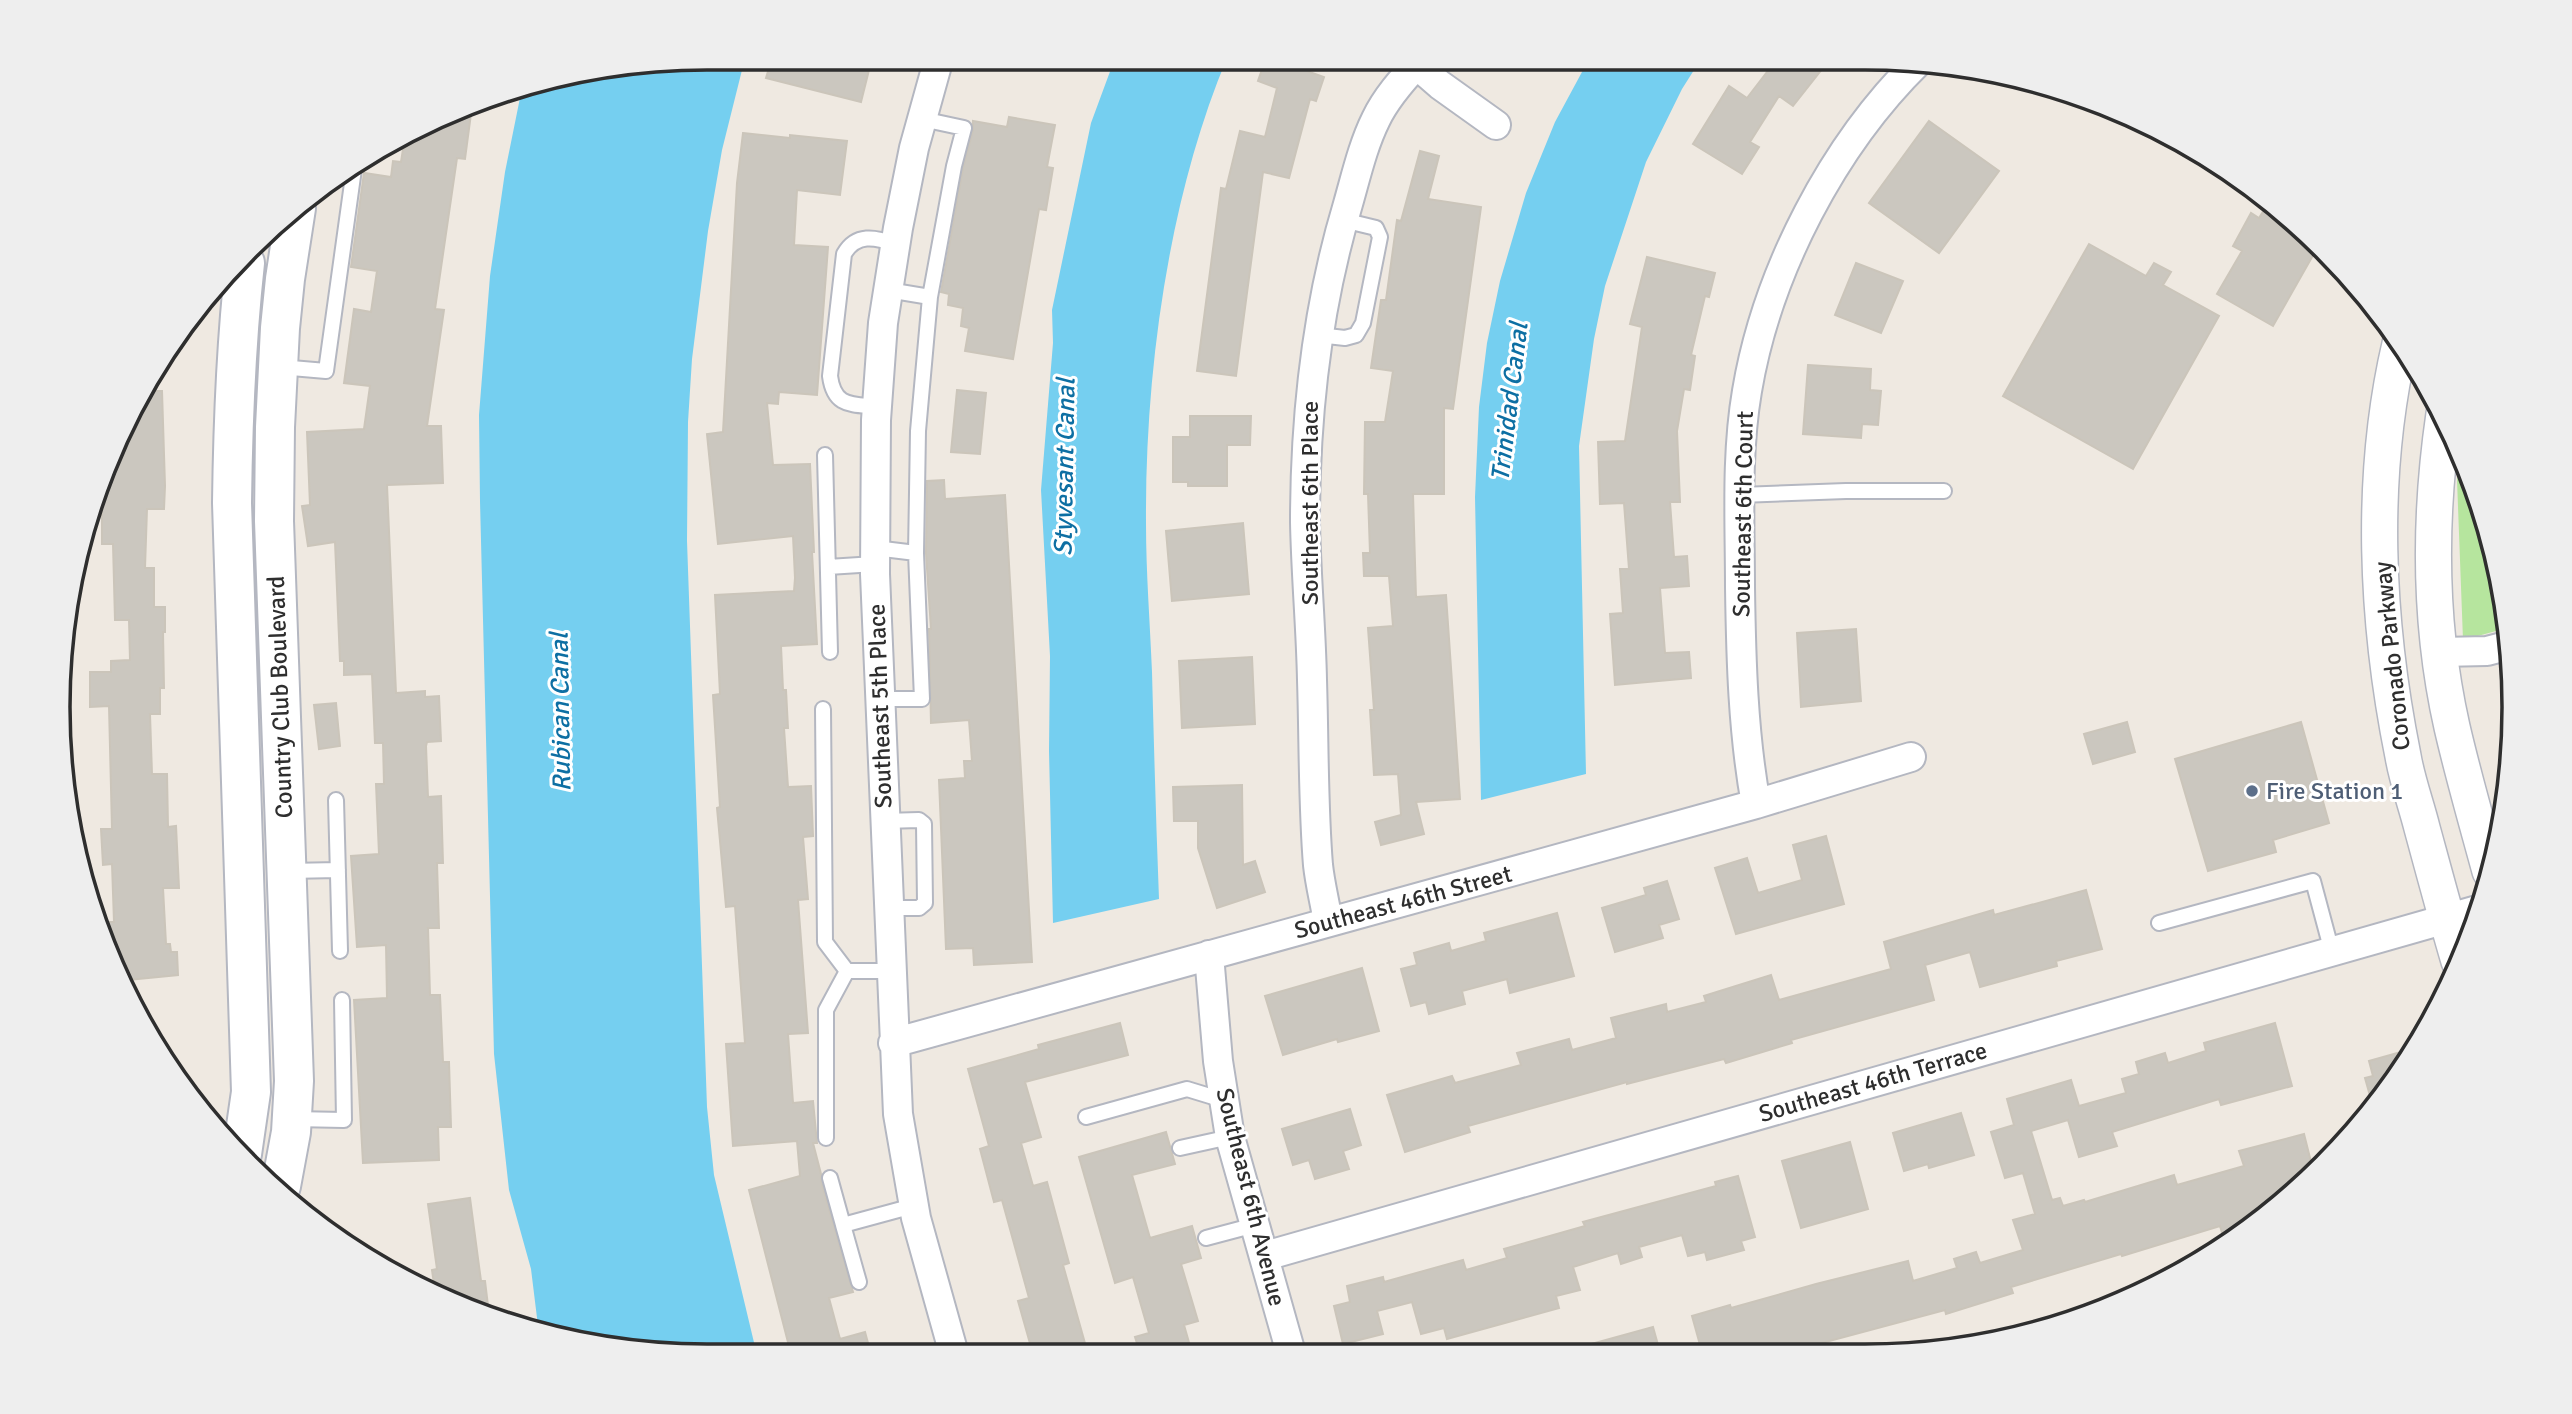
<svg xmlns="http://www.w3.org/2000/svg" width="2572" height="1414" viewBox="0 0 2572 1414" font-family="Signika,sans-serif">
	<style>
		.green { fill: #b6e59e }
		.water { fill: #75cff0 }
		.building { fill: #cbc7bf; stroke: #cbc5ba; stroke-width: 2 }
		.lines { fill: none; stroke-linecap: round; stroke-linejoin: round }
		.service-casing { stroke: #b4b7c1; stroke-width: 18 }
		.minor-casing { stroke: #b4b7c1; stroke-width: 32 }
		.tertiary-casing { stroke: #b4b7c1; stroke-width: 38 }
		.secondary-casing { stroke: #b4b7c1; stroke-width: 42 }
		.service { stroke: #fff; stroke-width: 14 }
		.minor { stroke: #fff; stroke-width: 28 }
		.tertiary { stroke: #fff; stroke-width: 35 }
		.secondary { stroke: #fff; stroke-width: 38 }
		.service-dot { fill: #5c6f8a; stroke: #fff; stroke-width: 2.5 }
		.labels { text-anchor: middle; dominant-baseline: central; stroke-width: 6; stroke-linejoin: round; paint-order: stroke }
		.street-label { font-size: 24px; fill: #2e2e2e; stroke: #fff }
		.service-label { font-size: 24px; fill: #4e5e75; stroke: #fff; text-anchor: start }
		.water-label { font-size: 26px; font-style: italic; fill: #0d6fa3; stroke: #fff }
		.rim { fill: none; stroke: #2e2e2e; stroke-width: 3.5 }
	</style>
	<rect width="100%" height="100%" fill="#efe9e1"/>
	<!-- green -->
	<path class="green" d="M2461,457L2492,539L2507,628L2463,640L2457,480Z
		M67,672L78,829L59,750Z"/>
	<!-- water -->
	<path class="water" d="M707,58H745L722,150L708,231L692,359L688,422L687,541L707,1107L714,1175L757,1355H665L539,1334L531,1269L509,1190L494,1054L480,501L479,415L490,276L505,172L522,88Z
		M1115,58H1227C1168,199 1145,372 1146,524C1146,573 1150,622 1152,672C1154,747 1156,823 1159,899L1053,923L1049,751L1050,656L1041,490L1053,343L1052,310L1091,123Z
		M1589,59H1701L1682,89L1646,162L1605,286L1594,339L1579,446L1586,774L1481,800L1475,497L1479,407L1487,343L1500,281L1526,193L1555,122Z"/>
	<!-- building -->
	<path class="building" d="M772,58H872L861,102L766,78Z
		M1266,58H1308L1304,70L1324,77L1316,101L1310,99L1289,178L1263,172L1236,376L1197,371L1221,188L1226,189L1240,131L1265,137L1277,88L1258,81Z
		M1777,59H1830L1793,106L1779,96L1750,142L1759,147L1742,174L1693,144L1729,86L1747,98Z
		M472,106L465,159L457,158L435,309L444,310L427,426H441L443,483L387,485L396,693L425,691V697L439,696L441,741L427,742L426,746L428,797L441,796L443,863H437L439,928H428L430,995H440L443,1062H449L451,1127H438L439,1160L363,1163L354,1000L387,998L386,945L357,947L351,856L379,854L376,784H384L383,743H375L372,674L344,675V661H340L335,542L308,546L302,506L310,505L307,432L364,429L370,386L344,383L354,309L371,312L377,271L351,267L364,173L391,177L393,161L401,162L404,143Z
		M1009,117L1055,125L1047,167L1053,168L1046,210L1039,209L1013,359L965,351L969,328L961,326L963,308L948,305L949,294L941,292L963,168L973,130V121L1007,127Z
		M1929,121L1999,171L1939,253L1869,203Z
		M743,133L790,138V135L847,141L840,195L797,190L794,245L828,247L817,395L779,392L778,404L767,403L773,465L810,464L814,552H812L817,644L781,646L783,690H786L788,728H784L788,787L811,786L813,836L803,837L808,899L798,900L808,1033L788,1034L793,1103L813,1101L817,1143H813L821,1174V1181L853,1292L829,1298L840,1339L865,1332L871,1354H791L749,1190L800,1176L797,1141L733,1146L726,1044L745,1043L735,906L726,907L717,808L720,807L713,695L720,694L715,595L794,591L795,578L793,536L718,544L707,434L723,432L737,183Z
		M1420,151L1439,156L1428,199L1481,207L1453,409L1444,408V494H1413L1416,597L1446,595L1460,799L1416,802L1424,834L1381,845L1375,822L1401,815L1398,774L1374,775L1370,710H1374L1368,628L1393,626L1389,576H1364L1363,553H1370L1368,494H1364L1365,422H1385L1393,371L1371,368L1381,300H1386L1397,220L1401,221Z
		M2269,202L2293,219L2313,240L2309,246L2316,250L2273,326L2217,294L2242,251L2233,246L2251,213L2259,218Z
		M2089,244L2146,276L2154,263L2171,272L2163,285L2219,316L2133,469L2003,396Z
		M1647,257L1715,273L1709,297L1705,296L1691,355L1695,356L1690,390L1684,389L1677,431L1680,502H1670L1674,557L1687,556L1689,586L1660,588L1665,653L1689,652L1691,678L1615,685L1610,614L1623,613L1620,569H1629L1624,503L1600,504L1598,442L1625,441L1642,327L1630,324Z
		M1856,263L1903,281L1881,333L1835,315Z
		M1808,365L1871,369L1870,390L1881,391L1878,425L1862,424L1861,438L1803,434Z
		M957,390L986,393L980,454L951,452Z
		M147,391H162L165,486L164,509H147L145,568H154V607H165V632H163L164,688H160V714H150L152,774H167L168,827L176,826L179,888H163L166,944H170L171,952H177L178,975L128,980L121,978L107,956L100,922H114L112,864L103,865L101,829H112L109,706L90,707V672H111V661L130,660L129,620H115L113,544H102V490Z
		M1190,416H1251L1250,445H1227V486H1188V482H1173V437H1190Z
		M944,480L945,499L1005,495L1032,962L974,965L973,948L946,949L939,780L965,778L964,761H972L969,720L931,723L929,629H931L926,553L927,481Z
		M1243,523L1249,594L1172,601L1166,531Z
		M1856,629L1861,701L1801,707L1797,633Z
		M1252,657L1255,724L1182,728L1179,661Z
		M336,703L340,746L319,749L314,705Z
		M2127,722L2135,752L2093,764L2084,734Z
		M2301,722L2329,823L2273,840L2276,852L2208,871L2175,759Z
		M1242,785L1243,865L1255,861L1265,892L1217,908L1198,848V821H1174L1173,787Z
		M1826,836L1844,904L1736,934L1715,868L1747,858L1758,893L1802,880L1793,845Z
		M1667,881L1679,919L1659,925L1663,938L1615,952L1602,908L1646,895L1644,888Z
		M2086,890L2102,949L2056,961L2057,966L1980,987L1970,952L1925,965L1934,1000L1791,1040L1792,1043L1726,1063L1724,1059L1627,1084V1082L1468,1126L1470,1132L1405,1152L1387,1095L1452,1076L1455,1083L1521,1065L1517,1053L1569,1039L1572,1050L1616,1038L1611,1018L1666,1004L1667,1012L1706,1002L1704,996L1771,975L1779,1000L1891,969L1884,942L1993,910L1994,915Z
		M1557,913L1574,976L1510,993L1507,979L1462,991L1465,1004L1429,1014L1426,1002L1411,1006L1401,969L1417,965L1414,953L1449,943L1451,951L1486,941L1484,933Z
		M1362,968L1379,1031L1338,1042L1337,1039L1283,1055L1265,996Z
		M1120,1023L1128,1055L1025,1082L1041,1137L1021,1143L1033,1186L1047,1182L1069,1263L1063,1265L1088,1354H1033L1018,1301L1029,1298L1002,1200L994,1202L980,1149L989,1146L968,1069L1039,1049L1038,1045Z
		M2275,1023L2292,1086L2221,1105L2219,1099L2112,1132L2117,1146L2079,1157L2068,1120L2031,1131L2052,1200L2060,1198L2063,1206L2084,1200L2085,1202L2174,1175L2177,1185L2244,1166L2239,1151L2304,1134L2314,1174L2247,1229L2223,1236L2220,1226L2122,1256L2121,1254L2011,1287L2013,1293L1946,1314L1945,1310L1818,1344L1820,1351L1702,1352L1692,1316L1730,1305L1731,1308L1816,1284L1908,1261L1913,1281L1957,1268L1954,1259L1976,1252L1980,1263L2023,1250L2013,1220L2035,1214L2023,1173L2005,1178L1991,1132L2014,1125L2007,1099L2071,1080L2079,1106L2126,1093L2122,1079L2139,1074L2136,1062L2165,1053L2168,1063L2206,1051L2204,1043Z
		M2415,1048L2383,1090L2372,1103L2365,1078L2373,1076L2369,1061Z
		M1350,1109L1361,1145L1343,1151L1349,1169L1315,1179L1309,1160L1293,1165L1282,1129Z
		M1961,1113L1974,1155L1929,1168L1928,1164L1904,1171L1893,1133Z
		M1166,1132L1175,1164L1132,1175L1150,1238L1192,1226L1201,1258L1181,1264L1198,1321L1184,1325L1192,1353H1140L1135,1337L1149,1333L1133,1277L1115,1283L1079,1157Z
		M1850,1142L1868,1209L1801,1228L1782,1161Z
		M1738,1176L1755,1237L1741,1241L1744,1250L1707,1260L1705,1252L1688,1256L1682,1235L1639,1247L1642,1257L1621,1264L1618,1253L1573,1267L1580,1290L1556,1296L1559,1308L1447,1339L1444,1328L1421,1334L1412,1302L1377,1311L1383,1334L1343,1344L1334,1306L1350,1302L1347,1286L1383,1277L1384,1282L1463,1260L1466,1270L1507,1258L1504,1249L1585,1226L1583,1222L1716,1186L1715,1182Z
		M470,1198L481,1281H485L489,1314L435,1291L432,1270L437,1269L428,1204Z
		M1653,1327L1660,1352H1585L1584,1346Z"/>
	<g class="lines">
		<!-- service casing -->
		<g class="service-casing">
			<path id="service" d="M922,119L964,128L954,166L930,297
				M888,290L930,297L918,431L916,553
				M1318,335L1345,338L1356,335L1363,323L1380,237L1376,228L1343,220
				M280,367L326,371L354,169
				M877,407C851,404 834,407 830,376L844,254C856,233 875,237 895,244
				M825,455L830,652
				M1740,495L1846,491H1944
				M875,548L916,553L922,699H880
				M828,567L875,564
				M823,709L825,942L847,971L826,1010V1138
				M336,800L340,951
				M884,821L919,820L924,824L925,903L919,908H888
				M288,871L338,870
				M2159,923L2313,881L2332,952
				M847,971H890
				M1086,1117L1187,1089L1223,1100
				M293,1119L344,1120L342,1000
				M1180,1148L1230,1137
				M830,1178L843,1225L913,1206
				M843,1225L859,1282
				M1206,1238L1255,1225"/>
		</g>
		<!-- minor casing -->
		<g class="minor-casing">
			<path id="minor" d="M939,58L914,148L898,228L883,323L876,420L875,574L898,1114L916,1218L954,1354
				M1410,59L1440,85L1496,125
				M2440,652L2487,651L2510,645
				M1756,804C1743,733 1741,659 1740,587C1740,522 1736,455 1747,391C1767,272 1833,145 1919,61
				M1328,922C1325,903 1320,884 1318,865C1313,804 1314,742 1312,680C1311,628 1306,575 1305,522C1305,414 1317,307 1348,204C1356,176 1363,145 1376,119C1386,98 1402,80 1417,64
				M1209,955L1218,1061L1230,1137L1291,1353
				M893,1043L1756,804L1911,757
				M1265,1256L2481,909"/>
		</g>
		<!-- tertiary casing -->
		<g class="tertiary-casing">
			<path id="tertiary" d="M2400,344C2369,477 2376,622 2403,756C2407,780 2416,804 2422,828C2434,872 2446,917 2459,961
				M2444,414C2429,517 2429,625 2452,727C2463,775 2477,823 2490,871"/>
		</g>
		<!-- secondary casing -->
		<g class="secondary-casing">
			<path id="secondary" d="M242,1154L251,1092L232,503C233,423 236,344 245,263
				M281,1186L291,1132L294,1081L274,521L275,427L280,328L285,279L296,208"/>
		</g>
		<!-- service -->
		<use href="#service" class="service"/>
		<!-- minor -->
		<use href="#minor" class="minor"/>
		<!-- tertiary -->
		<use href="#tertiary" class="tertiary"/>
		<!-- secondary -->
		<use href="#secondary" class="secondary"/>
	</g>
	<!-- markers -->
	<circle class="service-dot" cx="2252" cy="791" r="7"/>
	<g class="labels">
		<!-- street labels -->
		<g class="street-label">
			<text transform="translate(1310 503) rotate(-90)">Southeast 6th Place</text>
			<text transform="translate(1743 514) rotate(-89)">Southeast 6th Court</text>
			<text transform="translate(2392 656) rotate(-96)">Coronado Parkway</text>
			<text transform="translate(280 697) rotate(-92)">Country Club Boulevard</text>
			<text transform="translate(880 706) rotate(-92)">Southeast 5th Place</text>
			<text transform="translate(1403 902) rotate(-15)">Southeast 46th Street</text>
			<text transform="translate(1873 1082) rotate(-16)">Southeast 46th Terrace</text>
			<text transform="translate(1251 1197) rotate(76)">Southeast 6th Avenue</text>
		</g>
		<!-- service labels -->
		<g class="service-label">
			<text x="2266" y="791">Fire Station 1</text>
		</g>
		<!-- water labels -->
		<g class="water-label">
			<text transform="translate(1510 402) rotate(-83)">Trinidad Canal</text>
			<text transform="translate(1065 467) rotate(-89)">Styvesant Canal</text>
			<text transform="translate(561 712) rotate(-91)">Rubican Canal</text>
		</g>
	</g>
	<!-- crop -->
	<path d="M0 0H2572V1414H0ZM707 70H1865A637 637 0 0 1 2502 707V707A637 637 0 0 1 1865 1344H707A637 637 0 0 1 70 707V707A637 637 0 0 1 707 70Z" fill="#eee" fill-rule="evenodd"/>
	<path class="rim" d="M707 70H1865A637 637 0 0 1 2502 707V707A637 637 0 0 1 1865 1344H707A637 637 0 0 1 70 707V707A637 637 0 0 1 707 70Z"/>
</svg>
